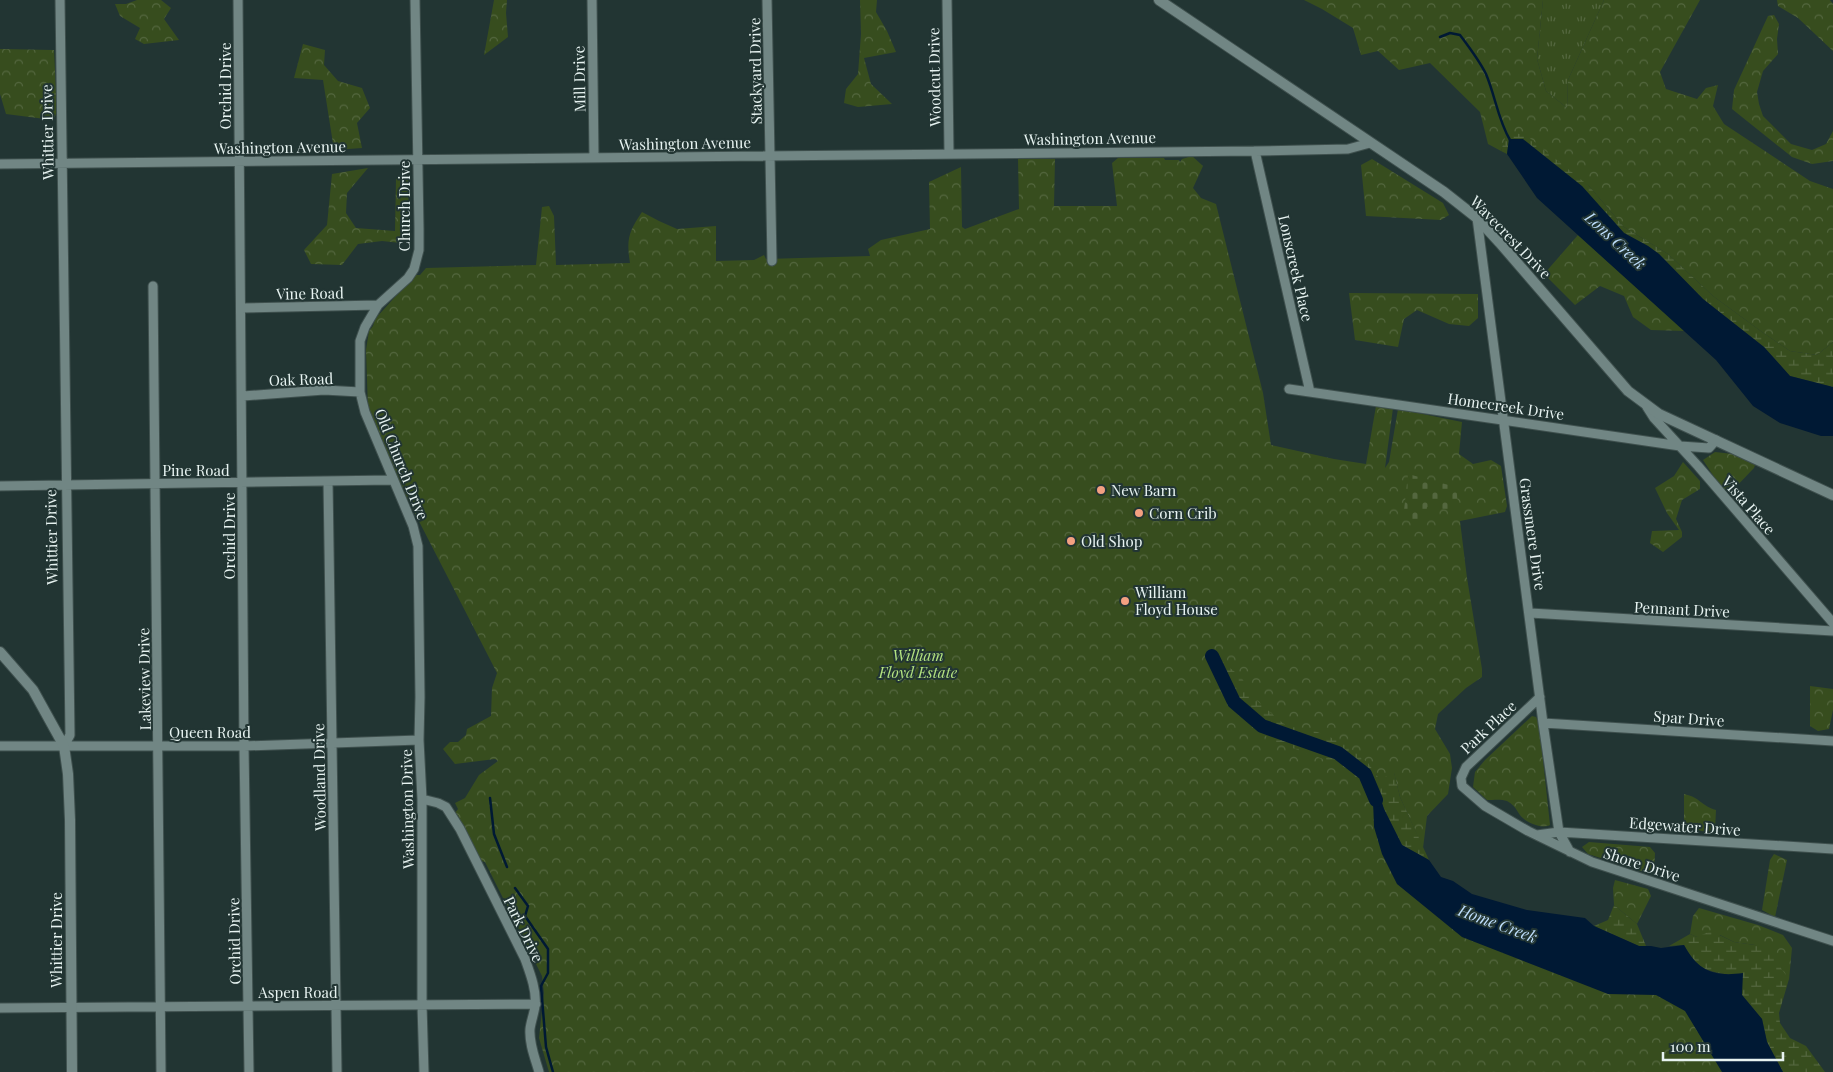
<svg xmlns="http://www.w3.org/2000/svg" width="1833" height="1072" viewBox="0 0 1833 1072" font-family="'Playfair Display',serif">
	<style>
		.grass { fill: url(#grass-tufts) }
		.forest { fill: url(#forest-crowns) }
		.wetland { fill: url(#wetland-marsh) }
		.cemetery { fill: url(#cemetery-stones) }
		.water { fill: #001934 }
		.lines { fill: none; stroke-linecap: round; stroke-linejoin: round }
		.stream { stroke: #001934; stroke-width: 2.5 }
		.river { stroke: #001934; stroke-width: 14 }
		.minor-casing { stroke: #3f504e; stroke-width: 11 }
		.tertiary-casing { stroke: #3f504e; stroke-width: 12 }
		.minor { stroke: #718684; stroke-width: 9 }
		.tertiary { stroke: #718684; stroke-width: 10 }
		.poi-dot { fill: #f3a081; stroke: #223533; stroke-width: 2 }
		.labels { text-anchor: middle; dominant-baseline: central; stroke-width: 4; stroke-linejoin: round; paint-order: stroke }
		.street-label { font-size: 15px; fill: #e7f3f1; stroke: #223533 }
		.poi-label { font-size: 15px; fill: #e7f3f1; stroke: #223533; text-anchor: start }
		.park-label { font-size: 15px; font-style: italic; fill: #b4e481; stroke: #223533 }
		.water-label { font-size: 16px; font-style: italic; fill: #bedefd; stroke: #223533 }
	</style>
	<defs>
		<pattern id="grass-tufts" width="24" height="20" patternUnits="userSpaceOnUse" patternTransform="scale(1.25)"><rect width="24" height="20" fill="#374d1e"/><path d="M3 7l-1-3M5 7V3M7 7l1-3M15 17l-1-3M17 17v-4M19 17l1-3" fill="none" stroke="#54673f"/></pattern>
		<pattern id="forest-crowns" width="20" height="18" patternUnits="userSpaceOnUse" patternTransform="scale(1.25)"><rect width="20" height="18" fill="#374d1e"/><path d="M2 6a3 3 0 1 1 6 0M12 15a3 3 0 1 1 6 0" fill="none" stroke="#54673f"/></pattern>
		<pattern id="wetland-marsh" width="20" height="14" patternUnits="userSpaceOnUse" patternTransform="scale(1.25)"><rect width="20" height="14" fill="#374d1e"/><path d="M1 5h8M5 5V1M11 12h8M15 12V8" fill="none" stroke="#54673f"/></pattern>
		<pattern id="cemetery-stones" width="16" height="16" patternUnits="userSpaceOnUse" patternTransform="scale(1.25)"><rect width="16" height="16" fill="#374d1e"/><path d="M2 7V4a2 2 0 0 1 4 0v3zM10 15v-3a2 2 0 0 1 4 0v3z" fill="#54673f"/></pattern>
	</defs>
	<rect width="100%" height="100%" fill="#223533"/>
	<!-- grass -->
	<path class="grass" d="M1543,0H1604L1568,80L1567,108L1546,91L1537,59Z"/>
	<!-- forest -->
	<path class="forest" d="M137,0H161L171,8L164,19L179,40L144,44L135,39L140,28L120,16L115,4H126Z
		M494,0H507L506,13L508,37L484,55Z
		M860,0H877L876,12L887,31L896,52L864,58L871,84L892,104L858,107L844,103L846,89L858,74L861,34Z
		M1304,0H1543L1537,59L1546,91L1567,108L1568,80L1604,0H1700L1660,72L1666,89L1697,99L1706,88L1718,85L1713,106L1724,124L1810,181L1833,189V342L1817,355L1790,351L1762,332L1713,296L1668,254L1624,227L1589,186L1507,133L1501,151L1488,144L1480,112L1430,63L1399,70L1378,51L1361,55L1353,28L1322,9Z
		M1777,0H1830L1833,4V51L1798,18L1778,6Z
		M1774,15L1779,24L1777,39L1778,54L1763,71L1757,92L1759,104L1763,116L1791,144L1812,150L1826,144L1833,131V161L1812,164L1792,157L1732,109L1734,90L1768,16Z
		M303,44L325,50L324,65L338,81L362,88L370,108L357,123L362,148L334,150L323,80L294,78Z
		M0,49L54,50L57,112L53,120L6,114L0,94Z
		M1192,156L1203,166L1193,188L1201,198L1216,204L1263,393L1271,445L1334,459L1366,464L1376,406L1393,408L1385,468L1389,462L1398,409L1462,422L1459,454L1473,464L1491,460L1501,466L1507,506L1505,512L1460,521L1467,578L1482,669V677L1466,688L1438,714L1435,729L1450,754L1452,768L1448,794L1427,816L1423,848L1400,797L1394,773L1380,781L1376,774L1365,789L1370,796L1371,804L1398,858L1657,989L1693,1004L1733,1072H549L539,1038L544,993L542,976L485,862L478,860L455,813L458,809L455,803L465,798L479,775L498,761L495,759L455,764L443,749L450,742H458L466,735L467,729L491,716L492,688L497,673L406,496L368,409L366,350L369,331L373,326L375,319L415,275H420L426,268L536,265L542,207L549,206L554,216L556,265L630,263C626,239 629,231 642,212L659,221L677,229L716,226V261L754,260L764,255L766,259L870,256L868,249L881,240L930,229L929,182L961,167L962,227L965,229L1019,209L1018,159H1055L1054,206H1117L1112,163L1118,158H1164L1165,160H1179L1180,162L1182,159Z
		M1372,159L1443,203L1449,215L1441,220L1366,216L1361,165Z
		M368,168L347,193L346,213L356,228L395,231L396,179L408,175L410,244L382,241L358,244L342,265L311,264L304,250L327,225L332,174Z
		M1578,235L1685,331L1651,330L1633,317L1624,296L1600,286L1575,305L1544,274Z
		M1349,293L1478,294V318L1469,326L1449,324L1417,310L1404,319L1398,347L1355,340Z
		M1715,452L1733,454L1755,465L1754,468L1731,492H1724L1703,460Z
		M1683,462L1700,481V489L1682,500L1676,519L1682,532V537L1663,552L1650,543L1652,531L1679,530L1667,513L1655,488L1674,476Z
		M1810,686L1833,689V710L1829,729L1818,731L1810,726Z
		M1532,716L1536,717L1539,723L1550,825C1543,829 1530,824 1524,819C1517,814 1518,807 1507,801C1502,799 1493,800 1487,800L1473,787L1475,772L1485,760Z
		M1684,794C1700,797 1701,806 1716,810L1715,830L1712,834L1684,826Z
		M1589,842L1650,847L1655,853L1654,875L1588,854L1582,847Z
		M1774,854L1787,860L1775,917L1762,910L1770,860Z
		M1615,880L1648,889L1651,896L1637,924L1614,905L1613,888Z
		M1699,908L1758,925L1783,935L1792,948L1789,980L1755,945L1734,942L1720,935L1697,937L1690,934L1693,916Z"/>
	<!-- wetland -->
	<path class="wetland" d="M1507,132L1526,135L1589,186L1624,227L1668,254L1713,296L1762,332L1790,351L1817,355L1833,342V387L1790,376L1764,347L1703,299L1659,254L1648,246L1624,233L1607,214L1509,139L1507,154L1501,151Z
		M1219,659L1241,677L1256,700L1285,725L1310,729L1344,743L1368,763L1380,780L1394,772L1400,797L1429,860L1402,845L1384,809L1379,794L1370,785L1373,799L1374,827L1370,796L1350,770L1337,764L1273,741L1234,714L1210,666Z
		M1614,905L1637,924L1646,946H1639L1594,926L1608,920Z
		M1711,931L1734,942L1755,945L1776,952L1780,967L1789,979L1779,1013L1780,1023L1790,1038L1806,1046L1825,1072H1783L1767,1042L1762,1019L1742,995L1731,975C1705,971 1697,969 1684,945L1669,946L1690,934L1697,937Z"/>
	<!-- cemetery -->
	<path class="cemetery" d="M1408,474L1456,487L1459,511L1427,507L1425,522L1403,520Z"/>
	<!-- water -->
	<path class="water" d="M1509,139H1523L1582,186L1624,233L1648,246L1659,254L1703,299L1764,347L1790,376L1833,387V436H1821L1780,423L1753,406L1716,360L1537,198L1507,154Z
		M1369,784L1379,794L1384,809L1402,845L1429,860L1441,877L1453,881L1472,894L1527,910L1585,918L1594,926L1639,946H1651L1661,948L1684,945C1698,971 1714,977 1743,973L1742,995L1762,1019L1767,1042L1783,1072H1722L1685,1011L1656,995L1608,994L1462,937L1397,884L1382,854L1374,827L1373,799Z"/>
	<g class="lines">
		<!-- stream -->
		<path class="stream" d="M1440,37L1450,33L1460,35C1469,47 1479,60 1486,74C1495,95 1498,120 1510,140
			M490,798L494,834L507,867
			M515,888L528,906L525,916L548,949V973L541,986L546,1047L553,1072"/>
		<!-- river -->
		<path class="river" d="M1212,656L1234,702L1262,726L1338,753L1365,774L1376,800"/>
		<!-- minor casing -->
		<g class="minor-casing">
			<path id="minor" d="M60,0L70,735L64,746
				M238,0L244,746L249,1072
				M415,0L419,228V250L414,269L408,278L378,305L365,327L360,341V392L365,412L413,526L418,546L420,697L419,740L422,799V1005L424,1072
				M592,0L594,158
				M767,0L772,261
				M947,0L949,153
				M1255,151L1310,392
				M0,164L1255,151L1348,149L1370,143
				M1477,218L1543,723L1559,832L1570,852
				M153,286L161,1072
				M241,308L378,305
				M1289,389L1680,446L1709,448L1716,440
				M243,396L324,390L360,392
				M1647,407L1654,418L1698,466L1833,623
				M328,481L337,1072
				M0,486L392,480
				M1530,613L1833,631
				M1540,697L1466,767L1461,778L1462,786L1485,806L1528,831L1592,862L1833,941
				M1543,723L1833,741
				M0,746H244L419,740
				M422,799L438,803L446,807L460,829L525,959C530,973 537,991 535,1006C534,1014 531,1021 530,1029C529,1044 535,1058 539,1072
				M1537,835L1559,832L1833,849
				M0,1008L536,1004"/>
		</g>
		<!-- tertiary casing -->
		<g class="tertiary-casing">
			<path id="tertiary" d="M1159,0L1444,192L1477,218L1500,243L1628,391L1659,414L1833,495
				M0,652L33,690L64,746L68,774L70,820L72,1072"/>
		</g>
		<!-- minor -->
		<use href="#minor" class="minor"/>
		<!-- tertiary -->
		<use href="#tertiary" class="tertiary"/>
	</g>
	<!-- markers -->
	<g class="poi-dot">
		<circle cx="1101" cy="490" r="5"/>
		<circle cx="1139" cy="513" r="5"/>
		<circle cx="1071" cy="541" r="5"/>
		<circle cx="1125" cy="601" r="5"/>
	</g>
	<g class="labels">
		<!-- street labels -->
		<g class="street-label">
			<text transform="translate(755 71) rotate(-91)">Stackyard Drive</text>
			<text transform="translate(934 77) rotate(-91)">Woodcut Drive</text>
			<text transform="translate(579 79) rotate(-91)">Mill Drive</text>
			<text transform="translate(225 86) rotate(-90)">Orchid Drive</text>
			<text transform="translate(47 132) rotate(-91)">Whittier Drive</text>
			<text transform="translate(1090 138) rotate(-1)">Washington Avenue</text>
			<text transform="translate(685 143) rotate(-1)">Washington Avenue</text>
			<text transform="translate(280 147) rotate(-1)">Washington Avenue</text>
			<text transform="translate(404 206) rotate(-90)">Church Drive</text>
			<text transform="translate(1511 237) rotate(46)">Wavecrest Drive</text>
			<text transform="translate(1296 268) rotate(77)">Lonscreek Place</text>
			<text transform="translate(310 293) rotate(-1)">Vine Road</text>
			<text transform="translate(301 379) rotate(-2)">Oak Road</text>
			<text transform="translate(1506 406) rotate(8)">Homecreek Drive</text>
			<text transform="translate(402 464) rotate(68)">Old Church Drive</text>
			<text x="196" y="470">Pine Road</text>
			<text transform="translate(1749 505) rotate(49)">Vista Place</text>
			<text transform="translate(1533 534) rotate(82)">Grassmere Drive</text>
			<text transform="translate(229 536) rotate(-90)">Orchid Drive</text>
			<text transform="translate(51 537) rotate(-91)">Whittier Drive</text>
			<text transform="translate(1682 609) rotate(3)">Pennant Drive</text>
			<text transform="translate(144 679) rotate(-91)">Lakeview Drive</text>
			<text transform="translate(1689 718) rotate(4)">Spar Drive</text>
			<text transform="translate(1488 727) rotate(-43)">Park Place</text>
			<text x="210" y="732">Queen Road</text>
			<text transform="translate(319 777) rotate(-91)">Woodland Drive</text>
			<text transform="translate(407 809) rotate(-91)">Washington Drive</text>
			<text transform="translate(1685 826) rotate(4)">Edgewater Drive</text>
			<text transform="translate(1642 864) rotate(18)">Shore Drive</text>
			<text transform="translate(524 929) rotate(64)">Park Drive</text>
			<text transform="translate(56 940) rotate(-90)">Whittier Drive</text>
			<text transform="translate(234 941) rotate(-91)">Orchid Drive</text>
			<text x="298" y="992">Aspen Road</text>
		</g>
		<!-- poi labels -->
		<g class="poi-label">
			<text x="1111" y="490">New Barn</text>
			<text x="1149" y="513">Corn Crib</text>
			<text x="1081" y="541">Old Shop</text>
			<text x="1135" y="592">William<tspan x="1135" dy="17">Floyd House</tspan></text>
		</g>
		<!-- park labels -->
		<g class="park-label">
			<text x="918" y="655">William<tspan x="918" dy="17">Floyd Estate</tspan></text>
		</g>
		<!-- water labels -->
		<g class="water-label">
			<text transform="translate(1616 240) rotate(43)">Lons Creek</text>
			<text transform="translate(1498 923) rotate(20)">Home Creek</text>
		</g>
	</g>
	<!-- scale -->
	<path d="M1663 1052v8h120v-8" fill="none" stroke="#e7f3f1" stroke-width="2.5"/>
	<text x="1670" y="1052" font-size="15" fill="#e7f3f1" stroke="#223533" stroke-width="4" paint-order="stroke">100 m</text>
</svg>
